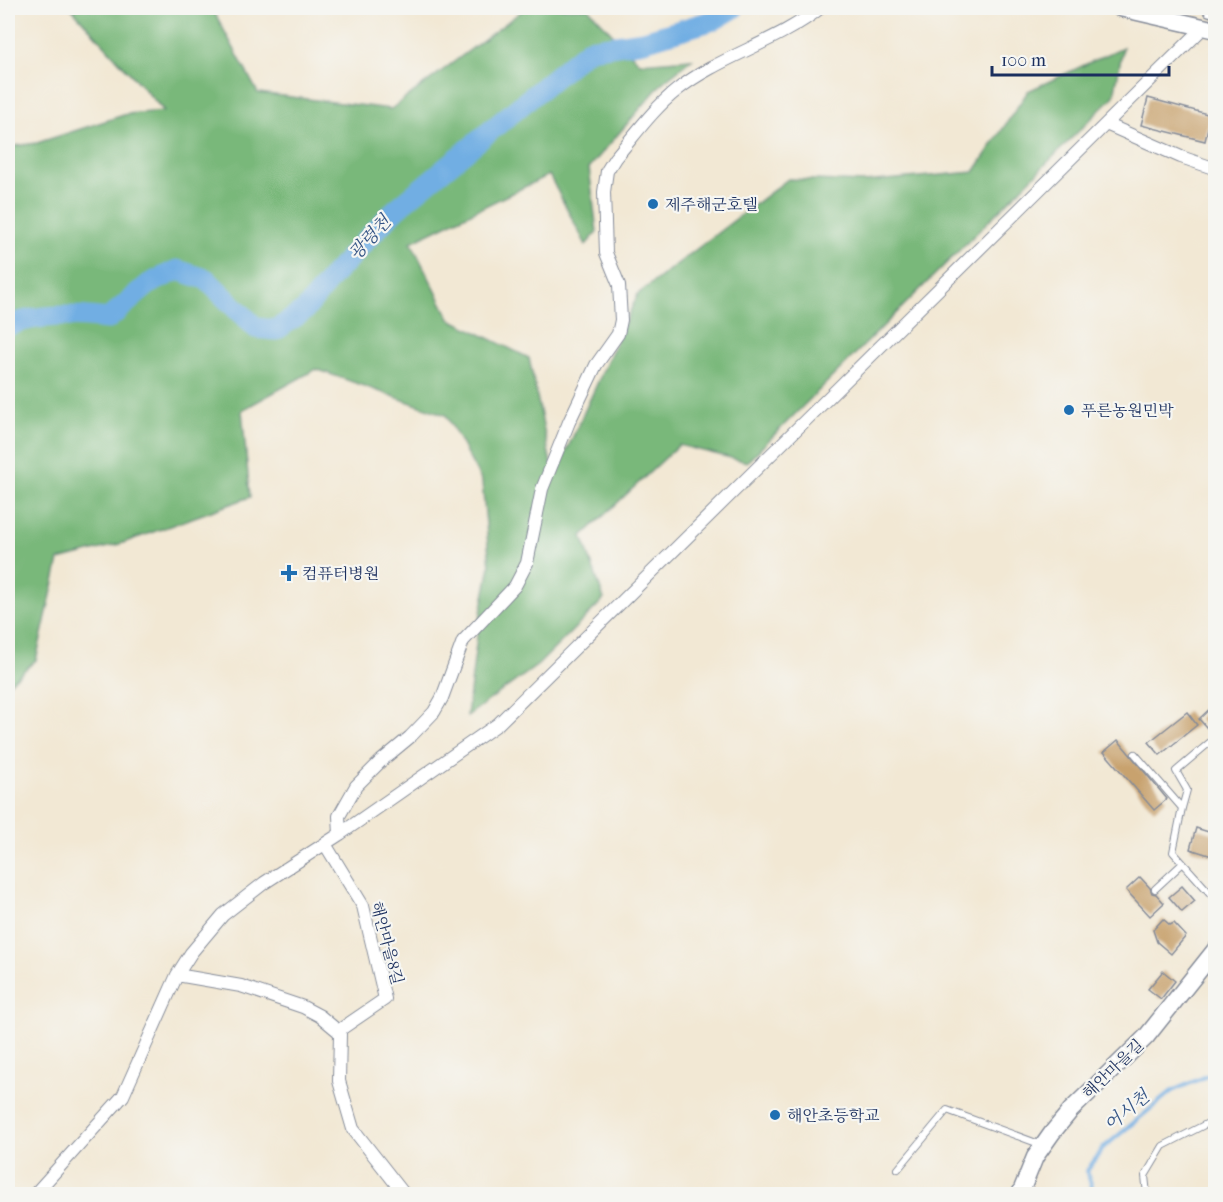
<svg xmlns="http://www.w3.org/2000/svg" width="1223" height="1202" viewBox="0 0 1223 1202" font-family="'IM FELL French Canon','Noto Serif KR',serif">
	<style>
		.forest { fill: #79b87a; stroke: #4a746c; stroke-width: 1.5 }
		.lines { fill: none; stroke-linecap: round; stroke-linejoin: round }
		.stream { stroke: #71aee3; stroke-width: 4 }
		.river { stroke: #71aee3; stroke-width: 21 }
		.building { fill: #c8a26e }
		.lane-casing { stroke: #868c99; stroke-width: 8 }
		.street-casing { stroke: #868c99; stroke-width: 14 }
		.secondary-casing { stroke: #868c99; stroke-width: 19 }
		.lane { stroke: #fff; stroke-width: 6 }
		.street { stroke: #fff; stroke-width: 12 }
		.secondary { stroke: #fff; stroke-width: 16 }
		.poi-dot { fill: #1f6fb2; stroke: #f6f6f2; stroke-width: 2 }
		.labels { text-anchor: middle; dominant-baseline: central; stroke-width: 4.5; stroke-linejoin: round; paint-order: stroke }
		.poi-label { font-size: 16px; fill: #1b2f5e; stroke: #f6f6f2; text-anchor: start }
		.street-label { font-size: 16px; fill: #1b2f5e; stroke: #f6f6f2 }
		.water-label { font-size: 18px; font-style: italic; fill: #355586; stroke: #f6f6f2 }
	</style>
	<rect width="100%" height="100%" fill="#f6f6f2"/>
	<filter id="ink" filterUnits="userSpaceOnUse"><feTurbulence type="fractalNoise" baseFrequency=".0167" numOctaves="2"/><feDisplacementMap in="SourceGraphic" scale="12" xChannelSelector="R" yChannelSelector="G"/><feConvolveMatrix kernelMatrix="1 2 1 2 8 2 1 2 1" color-interpolation-filters="sRGB"/></filter>
	<filter id="wash" filterUnits="userSpaceOnUse"><feTurbulence type="fractalNoise" baseFrequency=".008" numOctaves="4" result="noise"/><feDisplacementMap in="SourceGraphic" scale="24" xChannelSelector="R" yChannelSelector="G"/><feGaussianBlur stdDeviation="1.35" result="paint"/><feColorMatrix in="noise" values="0 0 0 0 0 0 0 0 0 0 0 0 0 0 0 0 0 1.4 0 .05"/><feComposite in="paint" operator="in"/></filter>
	<g filter="url(#wash)">
		<rect width="100%" height="100%" fill="#f2e8d4"/>
		<!-- forest -->
		<path class="forest" d="M71,8H212L258,93L391,109L526,8H588L640,63L692,59L663,82L589,168L597,232L586,245L549,175L411,242L450,319L529,358L554,478L638,294L788,179L864,182L974,172L1028,91L1123,47L1114,96L747,462L679,445L582,536L604,599L538,665L467,716L478,628L490,566L482,482L446,415L316,369L242,410L250,497L120,544L59,560L36,660L8,684V147L37,143L127,114L164,111Z"/>
		<g class="lines">
			<!-- stream -->
			<path class="stream" d="M1094,1194L1087,1171L1103,1148L1172,1091L1216,1072"/>
			<!-- river -->
			<path class="river" d="M8,326C38,313 75,315 108,319L149,284L177,270L206,279L256,328L276,330L305,310L335,273L396,209L589,49L644,41L714,20L734,8"/>
		</g>
		<g id="blocks">
			<!-- building -->
			<path class="building" d="M1148,98L1211,115L1205,141L1141,125Z
				M1215,704V737L1199,719Z
				M1187,712L1197,725L1160,755L1149,742Z
				M1118,740L1167,799L1154,810L1104,752Z
				M1196,828L1215,834V857L1190,849Z
				M1140,877L1150,888L1152,893L1156,894L1164,903L1150,916L1126,890Z
				M1182,886L1195,901L1182,912L1169,897Z
				M1163,919L1170,925L1174,923L1186,936L1171,954L1157,942L1153,930Z
				M1163,971L1175,981L1161,999L1148,989Z"/>
		</g>
	</g>
	<g filter="url(#ink)">
		<use href="#blocks" fill-opacity="0" stroke="#868c99" stroke-width="1.5"/>
		<g class="lines">
			<!-- lane casing -->
			<g class="lane-casing">
				<path id="lane" d="M1209,743L1176,771L1187,790L1182,808L1173,852L1216,900
					M1135,754L1182,808
					M1155,889L1183,863
					M898,1169L947,1110L1042,1145
					M1147,1194L1145,1176L1163,1146L1216,1119"/>
			</g>
			<!-- street casing -->
			<g class="street-casing">
				<path id="street" d="M1106,124L1181,157L1216,169
					M340,834L339,816L356,786L381,761L410,737L434,712L442,698L463,641L515,586L527,563L542,489L569,422L596,365L618,334L621,320L619,285L606,253L604,192L607,171L615,158C634,136 653,109 677,90C718,57 778,42 820,8
					M325,844L363,906L385,999L338,1031
					M177,975L241,986L303,1007L320,1016L338,1031
					M338,1031L340,1034L339,1081L353,1129L404,1194
					M35,1194L123,1096L177,975L191,953L223,915L264,883L340,834L498,724L1204,27"/>
			</g>
			<!-- secondary casing -->
			<g class="secondary-casing">
				<path id="secondary" d="M1120,8L1216,30
					M1211,8L1216,9
					M1020,1194L1035,1157L1052,1133L1071,1110L1146,1037L1216,949"/>
			</g>
			<!-- lane -->
			<use href="#lane" class="lane"/>
			<!-- street -->
			<use href="#street" class="street"/>
			<!-- secondary -->
			<use href="#secondary" class="secondary"/>
		</g>
	</g>
	<!-- markers -->
	<g class="poi-dot">
		<circle cx="653" cy="204" r="6"/>
		<circle cx="1069" cy="410" r="6"/>
		<path d="M286 564h6v6h6v6h-6v6h-6v-6h-6v-6h6z"/>
		<circle cx="775" cy="1115" r="6"/>
	</g>
	<g class="labels">
		<!-- poi labels -->
		<g class="poi-label">
			<text x="665" y="204">제주해군호텔</text>
			<text x="1081" y="410">푸른농원민박</text>
			<text x="302" y="573">컴퓨터병원</text>
			<text x="787" y="1115">해안초등학교</text>
		</g>
		<!-- street labels -->
		<g class="street-label">
			<text transform="translate(387 943) rotate(75)">해안마을8길</text>
			<text transform="translate(1113 1069) rotate(-44)">해안마을길</text>
		</g>
		<!-- water labels -->
		<g class="water-label">
			<text transform="translate(370 238) rotate(-48)">광령천</text>
			<text transform="translate(1127 1111) rotate(-40)">어시천</text>
		</g>
	</g>
	<!-- margin -->
	<rect width="1223" height="1202" fill="none" stroke="#f6f6f2" stroke-width="30"/>
	<!-- scale -->
	<path d="M992 66v9h177v-9" fill="none" stroke="#1b2f5e" stroke-width="3"/>
	<text x="1001" y="66" font-size="18" fill="#1b2f5e" stroke="#f6f6f2" stroke-width="4.5" paint-order="stroke">100 m</text>
</svg>
